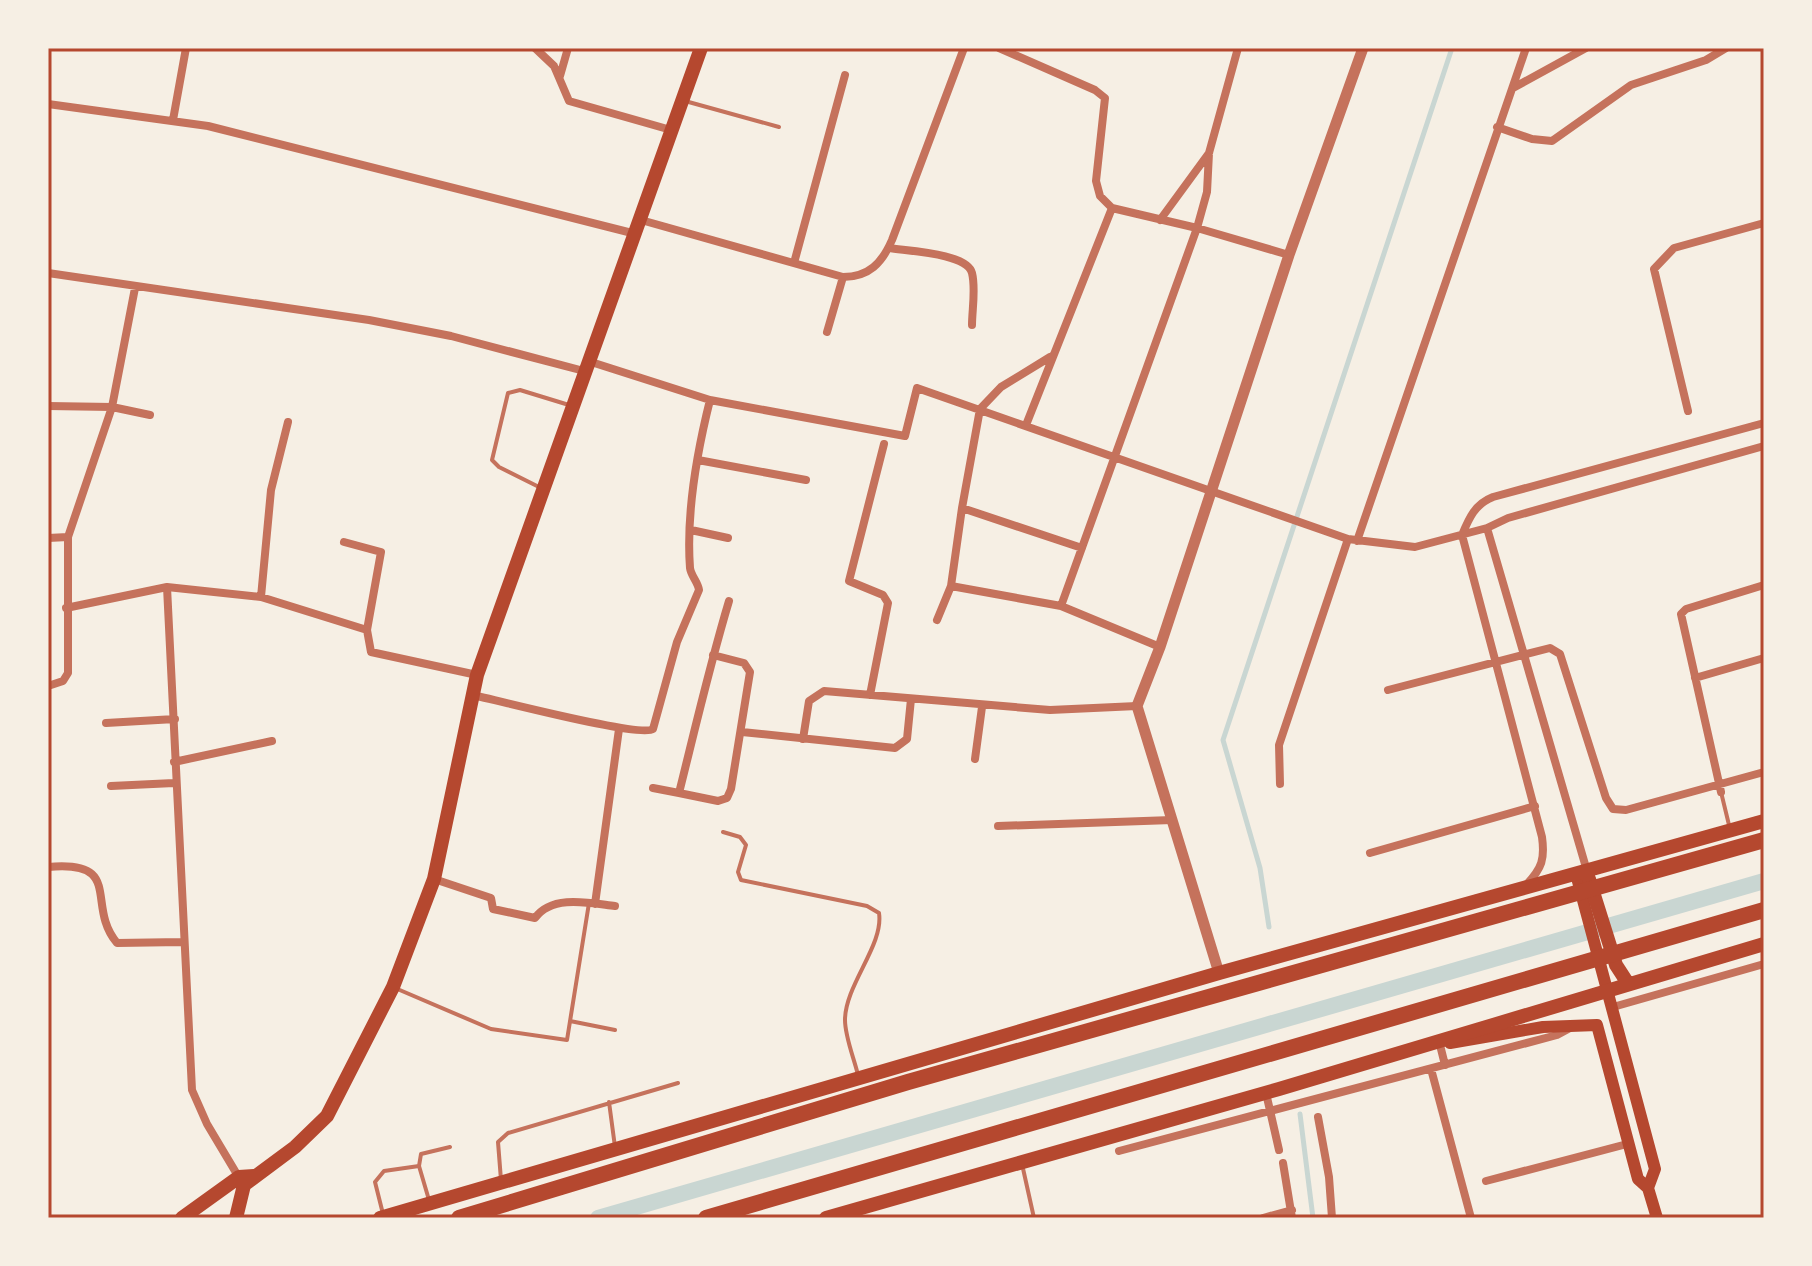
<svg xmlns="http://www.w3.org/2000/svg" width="1812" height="1266" viewBox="0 0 1812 1266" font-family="Lora,serif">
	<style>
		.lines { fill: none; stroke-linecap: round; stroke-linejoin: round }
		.stream { stroke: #c9d6d2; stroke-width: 5 }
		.canal { stroke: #c9d6d2; stroke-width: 16 }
		.service { stroke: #c5725c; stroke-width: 4 }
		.minor { stroke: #c5725c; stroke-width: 8 }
		.tertiary { stroke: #c5725c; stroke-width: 11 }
		.secondary { stroke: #b5482f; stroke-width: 12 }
		.primary { stroke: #b5482f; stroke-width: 14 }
		.motorway { stroke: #b5482f; stroke-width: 16 }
		.neatline { fill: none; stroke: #b5482f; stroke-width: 3 }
	</style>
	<rect width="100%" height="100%" fill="#f6efe4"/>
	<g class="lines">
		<!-- stream -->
		<path class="stream" d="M1269,927L1260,868L1223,740L1452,48
			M1300,1114L1313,1218"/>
		<!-- canal -->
		<path class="canal" d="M598,1218L1764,881"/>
		<!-- service -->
		<path class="service" d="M685,101L779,127
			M539,487L499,467L492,460L508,393L520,390L569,405
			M1721,792L1729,825
			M723,832L740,837L746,845L738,872L741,880L867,906L879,913C884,945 845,985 845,1020C845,1037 854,1058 858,1075
			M395,988L491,1029L567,1040L589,903
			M570,1021L615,1030
			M609,1102L615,1147
			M1022,1164L1034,1218
			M501,1180L498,1142L508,1133L678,1083
			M429,1200L419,1166L421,1154L450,1147
			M383,1214L375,1182L384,1171L419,1166"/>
		<!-- minor -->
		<path class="minor" d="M535,48L554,66L569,101L671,130
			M999,48L1095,90L1105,98L1096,181L1100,196L1112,208L1197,228L1289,255
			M560,76L568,48
			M1513,88L1586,48
			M48,104L208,126L636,234
			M173,120L186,48
			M1497,127L1532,139L1552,141L1631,85L1706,60L1726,48
			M641,220L843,277C869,277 882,263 892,240L964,48
			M1160,220L1209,153
			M889,248C907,251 967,253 972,273C976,289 972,310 972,325
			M794,263L845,75
			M48,273L369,320L451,336L584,371
			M827,332L843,277
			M588,361L710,400L905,436L917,388L1348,539L1415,547L1487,528
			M48,406L112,407L150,415
			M1688,411L1654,269L1674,248L1764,223
			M1026,425L1112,208
			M698,460L806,480
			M962,508L980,409L1001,387L1050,357
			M691,530L728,538
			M48,538L68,537
			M1357,541L1526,48
			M951,586L1061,606L1197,228L1207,192L1209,153L1238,48
			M167,587L192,1090L207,1124L241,1181
			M261,597L367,630L381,552L344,542
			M1061,606L1160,647
			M66,608L167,587L261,597L271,490L288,422
			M937,620L951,586L962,508L1082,548
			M367,630L371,652L477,675
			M713,655L744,663L750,672L731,789L727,798L718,801L679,793C695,729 710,664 729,601
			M1695,678L1764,658
			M48,686L63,681L68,673V537L112,407L135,288
			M1388,690L1550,648L1560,654L1606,798L1613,809L1626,810L1764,772
			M472,695C498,700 640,738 653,729L677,642L699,590C698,582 691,576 690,568C686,514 697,452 710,400
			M870,695L888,603L883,595L849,581L884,444
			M106,723L175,719
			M742,732L895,748L907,739L911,699
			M803,739L809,701L824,691L1050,710L1137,706
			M975,759L982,707
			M174,762L272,741
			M1280,784L1279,745L1348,539
			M111,786L174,783
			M653,788L679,793
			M1721,792L1681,614L1686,609L1764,585
			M998,826L1172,820
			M1370,853L1535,806
			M48,867C125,860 85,905 117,943L182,942
			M1587,871L1487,528L1508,518L1764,446
			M434,879L491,898L493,909L535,918C552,894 590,903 615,906
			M1527,884C1542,868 1545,859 1542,837L1462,535C1469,518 1475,504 1493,497L1764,423
			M595,904L619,729
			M1613,1007L1764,964
			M1440,1045L1445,1065
			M1431,1069L1471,1218
			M1266,1093L1279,1150
			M1318,1117L1329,1177L1332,1218
			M1119,1151L1557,1035L1570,1028
			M1283,1163L1292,1218
			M1486,1181L1627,1144
			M1263,1218L1292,1210"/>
		<!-- tertiary -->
		<path class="tertiary" d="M1219,973L1137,706L1160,647L1289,255L1363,48"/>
		<!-- secondary -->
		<path class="secondary" d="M1576,874L1655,1169L1648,1188
			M1450,1043L1543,1027L1597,1025L1638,1179L1648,1188L1657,1218"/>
		<!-- primary -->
		<path class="primary" d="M1589,879L1616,965L1627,982
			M182,1218L239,1177L254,1176
			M236,1218L244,1185L295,1147L327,1116L393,987L434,879L477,675L701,48
			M380,1218L1219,973L1764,821
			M826,1218L1279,1089L1764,944"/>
		<!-- motorway -->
		<path class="motorway" d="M459,1218L908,1082L1764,840
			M706,1218L1764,910"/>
	</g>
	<!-- border -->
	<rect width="1812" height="1266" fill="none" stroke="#f6efe4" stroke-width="100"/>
	<rect x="50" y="50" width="1712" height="1166" class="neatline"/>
</svg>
